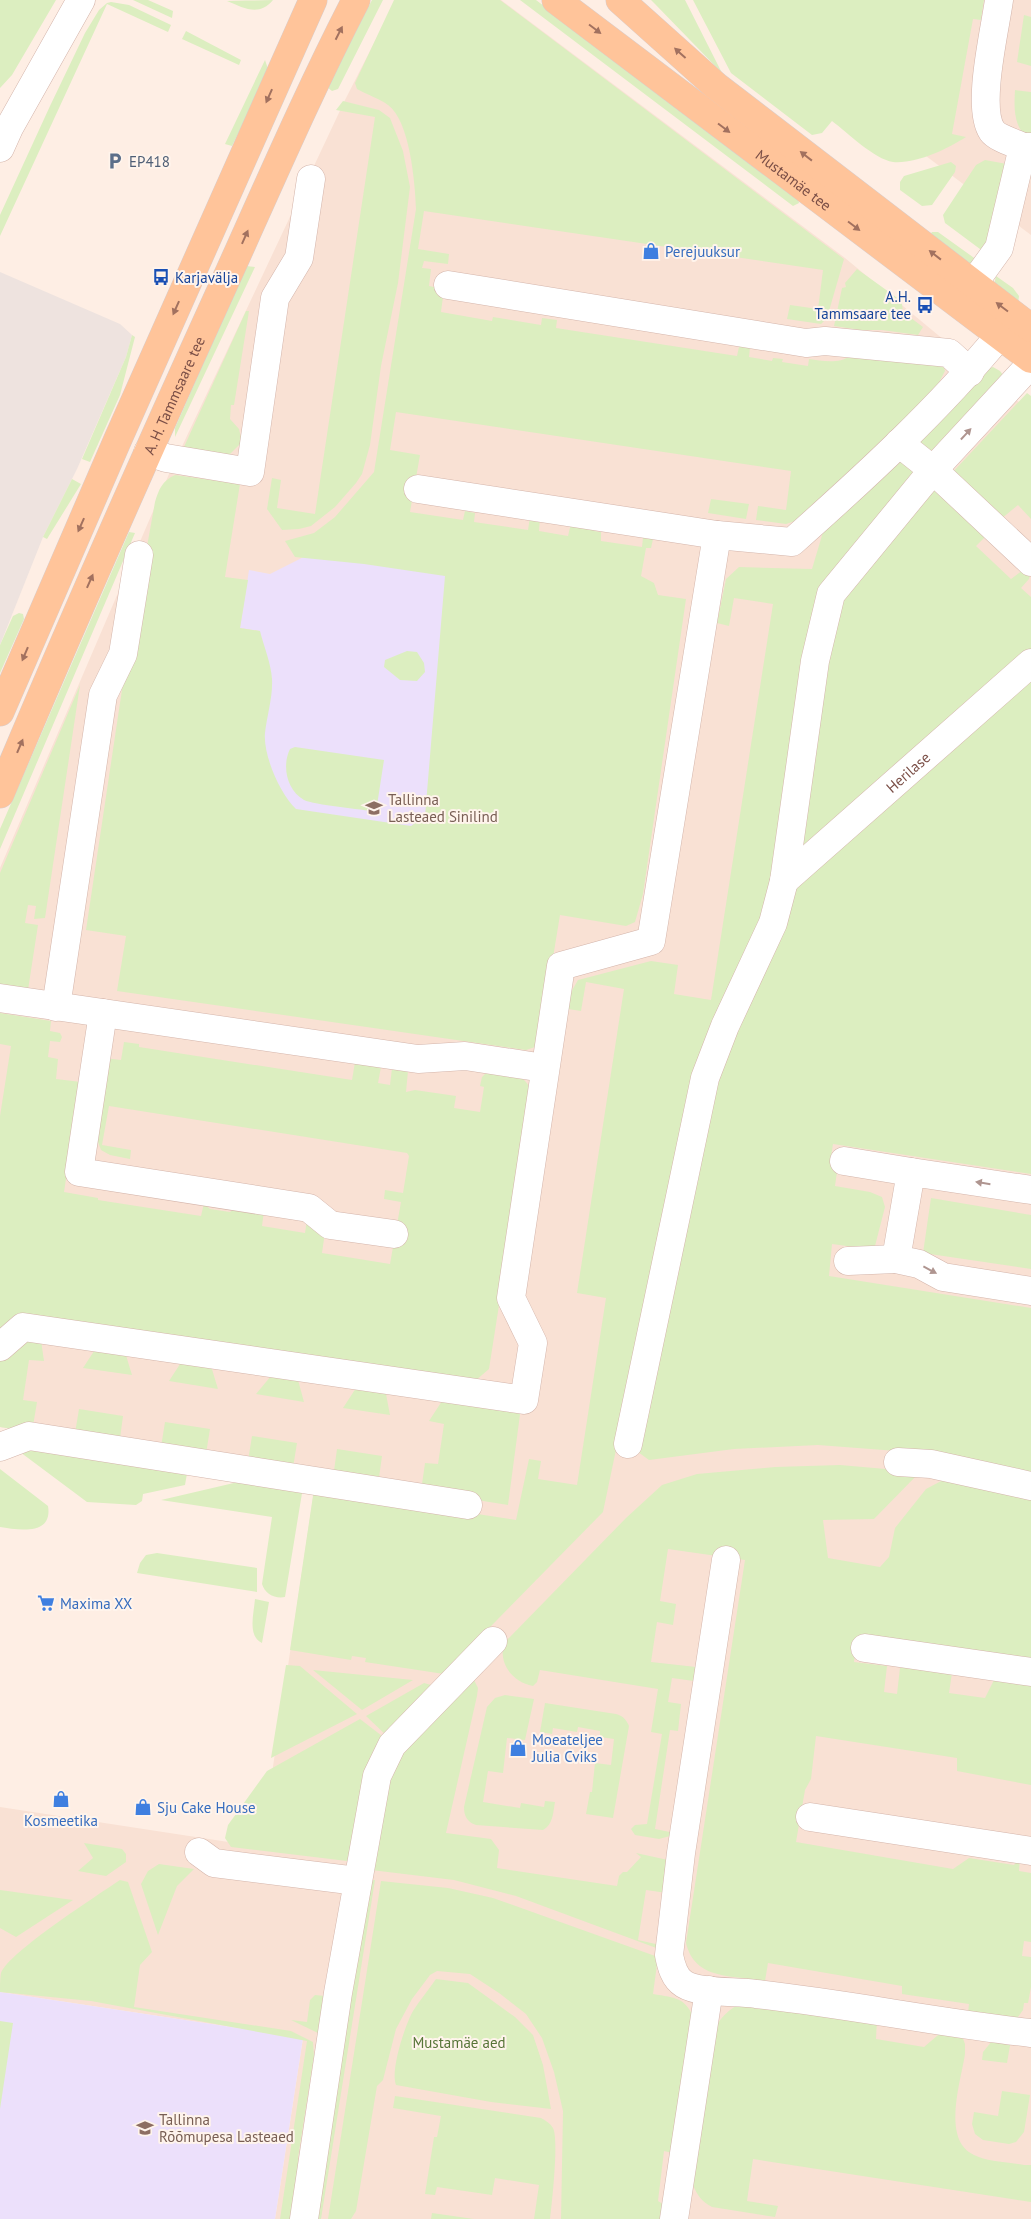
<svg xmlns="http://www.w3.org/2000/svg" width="1031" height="2219" viewBox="0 0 1031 2219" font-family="'PT Sans',sans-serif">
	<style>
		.residential { fill: #f9e1d4 }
		.industrial { fill: #eee3df }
		.education { fill: #ece0fb }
		.green { fill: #dceec0 }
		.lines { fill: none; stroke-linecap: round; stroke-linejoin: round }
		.minor-casing { stroke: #d4b5ab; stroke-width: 29 }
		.major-casing { stroke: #dacdcb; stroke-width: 29 }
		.minor { stroke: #fff; stroke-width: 28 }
		.major { stroke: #ffc49a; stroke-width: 28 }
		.oneway { fill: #a2715f }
		.oneway2 { fill: #af9590 }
		.labels { text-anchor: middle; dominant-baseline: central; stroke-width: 4; stroke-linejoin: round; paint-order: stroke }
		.service-label { font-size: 15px; fill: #4e5e75; stroke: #fff4ec; text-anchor: start }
		.street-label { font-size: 15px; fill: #7a4e46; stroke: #fff4ec }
		.shop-label { font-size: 15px; fill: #366cbe; stroke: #fff4ec; text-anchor: start }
		.transit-label { font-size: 15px; fill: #164399; stroke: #fff4ec; text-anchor: start }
		.education-label { font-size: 15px; fill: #785e54; stroke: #fff4ec; text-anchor: start }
		.park-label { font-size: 15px; fill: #577538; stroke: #fff4ec }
	</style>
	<rect width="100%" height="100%" fill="#feeee4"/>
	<!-- residential -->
	<path class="residential" d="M396,0H501L845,258L1031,412V2219H275L303,2038L0,1992V1807L261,1847L316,1478L0,1427V868L169,474L345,100Z
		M719,0H1031V235Z"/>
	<!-- industrial -->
	<path class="industrial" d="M0,272L120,324L132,335L126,357L77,469L43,537L0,645Z"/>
	<!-- education -->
	<path class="education" d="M379,519L440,528L496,956L214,916L260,631L240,628L249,570L270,574Z
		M0,1992L303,2038L275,2219H0Z"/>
	<!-- green -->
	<path class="green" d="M0,0H56L12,75L0,88Z
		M133,0H148L173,11L172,18Z
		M273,0C259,17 244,8 227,1Z
		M372,0H383L338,89L332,91L327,87Z
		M394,0H500L844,259L827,318L821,324L787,319L790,305L818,309L823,270L424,211L418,249L449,254L448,264L424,261L422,268L431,269L429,286L444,289L441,312L492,321L493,317L541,325L542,318L557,320L556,328L737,356L739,347L745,340L750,347L749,357L772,361L773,358L783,359L782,362L808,366L809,359C822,361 839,364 850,356L939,364L944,368L945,371L934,392L798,520L786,524L756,520L758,506L786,510L791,471L396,412L390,450L420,455L410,512L463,520L465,511L475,513L474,522L528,530L530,517L540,518L539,531L568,536L572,519L595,523L594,531L601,532V541L642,547L643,538L653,539L651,548H646L641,576L654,583L658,595L686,599L643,894L635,922L626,926L560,915L540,1037L535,1047L526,1050L117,991L126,936L86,930L126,663L155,502C159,489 162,481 175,475L240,484L225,577L248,580L240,628L260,631C264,647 271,663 272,679C273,697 267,715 265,733C263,755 280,794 296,809L411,826L425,816L445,576L364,564L295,557L285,541L314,533L335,517L374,472L416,209C415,183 410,121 388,105C379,98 367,95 357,89L355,83Z
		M520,0H536L798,199L799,203L793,206Z
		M651,0H685L722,73L655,4Z
		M693,0H984L981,20L973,19L952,134L966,137C947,149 917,164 893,162C874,159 848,133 832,121L822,133L812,135L731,73Z
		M111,2L129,5L171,25L168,32L107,4L0,236V215L50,106L85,33L99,10L107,3Z
		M1024,15L1031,17V66L1017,62Z
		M186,31L241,60L239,65L182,39Z
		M265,60L268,69L266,77L232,146L225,144Z
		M1015,90L1031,92V140C1013,129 1014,108 1015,90Z
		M343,101L379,110L390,118L403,151L410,187L398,283L381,366L370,445L362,474L356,483L335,507L311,526L299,529L282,530L267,509L272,478L281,480L277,508L315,514L375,117L336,110Z
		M985,160L1007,164L984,252L945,223L943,215L976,165Z
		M951,162L956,166L955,172L932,205L922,206L900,190V182L904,176Z
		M932,232H938L977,260L967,266L929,236Z
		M246,266L255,267L175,437V428Z
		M857,269L896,297L902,304L903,312L923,327L918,335L882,330H861L834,326L842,288L846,287L845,283Z
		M996,276L1013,288L1019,296L1018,304L994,285Z
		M246,311H249L234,405H231L230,419L239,429L242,442L229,455L183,449Z
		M132,335L135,337L120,395L90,462L82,459L126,357Z
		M993,367L1000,371L1003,375L935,450L928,451L918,442L990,368Z
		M1027,393L1031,396V519L1018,505L1001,519L950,475Z
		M900,460L913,471V476L829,583L780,871L646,1306L603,1512L444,1674L365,1662L366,1658L352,1656L351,1660L290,1650L314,1489L516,1520L529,1459L541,1461L538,1479L577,1485L606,1298L577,1293L624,989L586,982L581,1011L568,1009L570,994L578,980L651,961L678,965L674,994L711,1000L773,604L734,598L729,626L717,623L726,579L739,567L812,569L823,532Z
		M72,479L81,484L47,539L43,537Z
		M932,486L986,536L976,546L1011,579L1023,570L1030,575L1029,579L1021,588L1031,597V657L807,850L799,848L834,612Z
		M711,499L749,504L746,519L708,513Z
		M129,532L135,533L0,849V829Z
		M19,613L23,614L24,619L0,673V645L13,616Z
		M407,651L417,652L424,663L425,672L417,681L400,680L384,667L385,660Z
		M1031,670V1174L833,1144L830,1163L838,1165L835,1186L870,1192L882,1197L885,1207L875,1246L861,1248L832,1244L829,1276L1031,1308V1475L910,1452L818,1445L734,1449L649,1460L638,1452L714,1076L789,886Z
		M80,685L45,918L34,919L36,906L28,905L25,923L38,925L28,990L0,986V873Z
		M295,747L384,760L376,812C362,809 314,805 304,800C286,790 282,765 290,749Z
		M0,1013L51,1021L50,1031L60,1033L62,1037L60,1042L50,1041L48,1057L58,1059L56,1079L81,1082L64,1192L98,1198V1200L201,1216L204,1203L210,1209L230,1212L239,1205L264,1211L262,1226L305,1233L307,1219L325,1232L322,1253L390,1264L401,1202L384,1199L385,1190L403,1193L409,1156L407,1153L109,1106L102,1145L131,1150L130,1159L110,1155L101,1150L96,1137L104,1058L121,1060L124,1042L139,1044V1047L352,1080L355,1062L381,1067L378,1083L390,1085L392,1068L408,1071L406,1092L415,1090L456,1096L454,1108L480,1112L484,1087L480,1086L482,1077L487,1072C507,1074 527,1071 532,1095L489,1369L475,1381L2,1327L0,1329V1116L11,1046L0,1044Z
		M931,1198L1031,1215V1269L923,1253Z
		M24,1340H41L44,1361L29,1360L23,1400L37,1402L32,1432L0,1427V1361Z
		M96,1348L125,1352L132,1375L83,1368Z
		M182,1361L211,1366L218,1389L169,1381Z
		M271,1376L298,1380L304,1402L256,1394Z
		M356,1388L386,1394L390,1415L343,1408Z
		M442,1401L521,1407L508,1505L421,1491L425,1463L438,1464L444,1424L429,1421Z
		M79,1409L123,1416L119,1446L74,1439Z
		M165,1422L210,1429L205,1460L160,1453Z
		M252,1436L297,1443L292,1474L247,1467Z
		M24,1444L188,1468L185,1485L143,1494L142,1501L136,1505L87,1502L20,1452Z
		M337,1449L382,1456L378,1485L333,1478Z
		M840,1465L920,1472L874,1519L823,1520L828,1558L880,1567L889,1557L895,1528L926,1489L945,1479L1031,1497V1666L857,1641L854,1662L887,1666L884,1692L897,1694L900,1668L926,1662L953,1666L949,1693L985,1698L996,1676L1031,1681V1785L957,1771V1758L816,1736L811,1779L805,1790L796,1842L953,1869L969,1858L1014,1865L1020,1857L1019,1871L1031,1873V1942L1024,1941L1022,1956L1031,1957V1987L1028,2003H1024L1023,2010L1018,2017L1008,2018L968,2013L969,2004L902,1994V1986L768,1963L765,1981C734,1975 695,1981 686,1943L745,1560L668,1549L660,1601L676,1604L673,1625L657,1622L651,1662L696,1667L694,1681L672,1678L668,1702L681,1704L678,1731L670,1730L655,1829L670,1832V1836L659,1839L635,1835L631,1829L635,1825L647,1824L662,1734L651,1732L658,1689L540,1670L537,1682L533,1686C512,1682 498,1663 504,1643L626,1518L662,1485L697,1474L775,1467Z
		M0,1469L48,1506C53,1536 18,1530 0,1527Z
		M251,1479L303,1487L285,1597C275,1599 265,1594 262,1584L272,1517L161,1500Z
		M157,1553L257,1568V1592L137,1573L140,1563L146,1555Z
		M255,1599L269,1602L262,1643C247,1636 254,1613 255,1599Z
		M286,1665L300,1666L357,1714L271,1758Z
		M313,1670L413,1680L362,1710Z
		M474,1680L478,1688L477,1696L446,1833L491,1839L499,1850L497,1868L617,1886L619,1876L623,1872H627L641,1857L636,1853L668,1860L667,1893L646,1890L638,1940L660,1945L659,1949L516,1896L454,1880L371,1870L387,1772L405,1744Z
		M424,1683L435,1686L388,1737L366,1716Z
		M505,1695L534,1699L525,1740L507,1738L503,1773L488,1771L483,1802L520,1808L521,1803L544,1807L545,1801L555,1802C553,1813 553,1825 543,1830L476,1825C467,1822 464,1816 464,1807L487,1707L495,1698Z
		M545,1703L616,1714C623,1716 626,1719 629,1726L613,1818L586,1814L590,1792H592L595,1763L611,1765L614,1739L600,1737V1731L578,1727L577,1732L553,1728L552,1734L540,1732Z
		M360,1719L386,1739L347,1861L231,1847L225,1838L228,1825L267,1771Z
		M84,1843L122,1849L126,1854V1862L106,1876L78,1871L93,1858Z
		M159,1864L194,1869L177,1886L158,1935L141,1884L148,1871Z
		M120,1880L128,1882L152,1952L140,1965L134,2007L291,2031L313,2042L314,2056L298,2158L305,2168L298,2219H280L307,2041L91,2001L0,1992C0,1986 0,1978 1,1973C9,1952 98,1895 120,1880Z
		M368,1880H375L321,2219H316Z
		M381,1881L448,1888L493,1898L658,1957L653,1994C676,1998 686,1997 695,2021L677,2154L664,2151L658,2201L669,2208L667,2219H561L563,2111L554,2072L542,2038L526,2014L499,1993L470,1974L437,1971L430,1975L412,1999L396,2029L383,2080L377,2086L356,2211L351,2219H328Z
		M0,1890L73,1900L16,1937L0,1928Z
		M436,1979L468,1983L515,2017L533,2035L543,2065L551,2109L491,2102L396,2085C390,2071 405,2025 413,2011C420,2000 429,1989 436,1979Z
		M315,1995L325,1996L318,2033L291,2020L307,2022L310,2000Z
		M746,2000L877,2020L876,2039L924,2047L944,2030L962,2036L965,2044V2054C961,2081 941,2140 974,2155C988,2162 1008,2162 1024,2165H1031V2202L753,2159L747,2201L778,2206L775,2217L712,2207C702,2202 697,2195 693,2185L716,2026C724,2013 733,2007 746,2000Z
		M0,2021L13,2023L0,2109Z
		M1011,2040L1007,2063L982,2060L983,2052L992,2041Z
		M1002,2091L1030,2095L1024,2132L1016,2142L1009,2144L983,2140L975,2134L972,2124L974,2112L998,2116Z
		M395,2096L541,2118C545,2120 550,2123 553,2128C559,2139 552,2203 550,2219H534L539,2185L495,2178L492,2195L437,2187L435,2195L425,2194L434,2137H437L441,2116L393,2108Z
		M432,2213L474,2219H431Z"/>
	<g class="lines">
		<!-- minor casing -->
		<g class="minor-casing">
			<g id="minor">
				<path d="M999,0C995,30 976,107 992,131C997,138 1015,143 1023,147"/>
				<path d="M0,148L9,128L81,0"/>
				<path d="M448,285L806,343L825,341L949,353L970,372"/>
				<path d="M960,302L999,248L1023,147H1031"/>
				<path d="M899,443L933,470L1031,562"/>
				<path d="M148,452L166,458L250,472L275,298L299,258L311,179"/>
				<path d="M418,489L717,535L792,542C865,477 938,410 1000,335L1024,331"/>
				<path id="s1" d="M784,881L1031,663"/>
				<path d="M0,998L103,1013L79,1172L309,1208L330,1225L394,1234"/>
				<path d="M56,1007L103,695L123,654L139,555"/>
				<path d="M103,1013L418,1059L465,1056L544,1068"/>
				<path d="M844,1161L911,1172"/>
				<path d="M1031,1190L911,1172L896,1259L919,1264L943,1277L1031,1291"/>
				<path d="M848,1261L896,1259"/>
				<path d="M0,1347L23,1327L524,1400L533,1343L511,1298L561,966L651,941L717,535"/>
				<path d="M628,1444L705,1078L725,1026L773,923L784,881L815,661L831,594L933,470L1031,364"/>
				<path d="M0,1447L29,1436L468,1505"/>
				<path d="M898,1462L931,1464L1031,1486"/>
				<path d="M726,1560L681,1853L669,1955C671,1965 674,1978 684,1984C700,1994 736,1991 756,1994C848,2004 939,2023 1031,2033"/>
				<path d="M865,1648L1031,1672"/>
				<path d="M810,1817L1031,1851"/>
				<path d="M199,1852L214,1863L357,1881"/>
				<path d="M304,2219L338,1993L377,1776L392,1745L493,1641"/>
				<path d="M674,2219L709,1990"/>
			</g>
		</g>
		<!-- major casing -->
		<g class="major-casing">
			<g id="major">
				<path id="s2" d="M556,0L1031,359"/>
				<path d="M620,0L716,86L1031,328"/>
				<path d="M0,712L118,439L313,0"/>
				<path id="s3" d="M0,794C70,627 143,462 218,297C263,198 306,97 356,0"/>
			</g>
		</g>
		<!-- minor -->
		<use href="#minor" class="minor"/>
		<!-- major -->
		<use href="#major" class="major"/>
	</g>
	<!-- one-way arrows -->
	<defs><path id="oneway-solid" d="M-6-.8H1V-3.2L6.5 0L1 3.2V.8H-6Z" transform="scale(1.25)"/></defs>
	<g class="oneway">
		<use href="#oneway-solid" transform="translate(595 29) rotate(37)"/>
		<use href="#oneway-solid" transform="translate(339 33) rotate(-63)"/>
		<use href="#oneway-solid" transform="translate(680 53) rotate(-138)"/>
		<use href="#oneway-solid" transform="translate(269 96) rotate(114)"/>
		<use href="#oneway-solid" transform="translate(724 128) rotate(37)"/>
		<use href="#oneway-solid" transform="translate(806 156) rotate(-142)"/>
		<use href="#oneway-solid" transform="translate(854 226) rotate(37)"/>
		<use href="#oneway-solid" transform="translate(245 237) rotate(-66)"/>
		<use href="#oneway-solid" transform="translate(935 255) rotate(-142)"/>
		<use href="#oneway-solid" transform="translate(1002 307) rotate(-143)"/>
		<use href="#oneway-solid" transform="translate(176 308) rotate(114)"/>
		<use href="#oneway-solid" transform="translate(81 525) rotate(114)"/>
		<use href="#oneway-solid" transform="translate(90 581) rotate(-66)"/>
		<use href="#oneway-solid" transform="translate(25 654) rotate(113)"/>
		<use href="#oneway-solid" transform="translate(20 746) rotate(-67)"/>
	</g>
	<g class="oneway2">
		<use href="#oneway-solid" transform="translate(966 434) rotate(-47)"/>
		<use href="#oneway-solid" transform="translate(983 1183) rotate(-171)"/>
		<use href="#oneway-solid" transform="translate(930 1270) rotate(28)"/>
	</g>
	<!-- icons -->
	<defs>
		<g id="parking-bare" transform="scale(1.35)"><path d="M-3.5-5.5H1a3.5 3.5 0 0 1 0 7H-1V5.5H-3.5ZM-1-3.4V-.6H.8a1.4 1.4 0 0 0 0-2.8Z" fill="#5c6f8a" stroke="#fff4ec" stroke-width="2.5" paint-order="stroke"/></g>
		<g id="shop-bare" transform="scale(1.35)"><path d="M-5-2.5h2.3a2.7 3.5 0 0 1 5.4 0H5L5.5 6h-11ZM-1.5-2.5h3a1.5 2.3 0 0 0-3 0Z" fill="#3f7fe0" stroke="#fff4ec" stroke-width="2.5" paint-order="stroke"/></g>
		<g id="bus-bare" transform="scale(1.35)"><path d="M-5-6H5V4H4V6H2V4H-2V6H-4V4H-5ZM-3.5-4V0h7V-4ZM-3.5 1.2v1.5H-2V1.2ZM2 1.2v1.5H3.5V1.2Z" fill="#1a4fb4" stroke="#fff4ec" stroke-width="2.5" paint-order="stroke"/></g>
		<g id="school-bare" transform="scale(1.35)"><path d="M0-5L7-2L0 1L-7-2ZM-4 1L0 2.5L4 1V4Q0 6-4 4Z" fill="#8d6e63" stroke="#fff4ec" stroke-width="2.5" paint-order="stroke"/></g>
		<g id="supermarket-bare" transform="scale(1.35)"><path d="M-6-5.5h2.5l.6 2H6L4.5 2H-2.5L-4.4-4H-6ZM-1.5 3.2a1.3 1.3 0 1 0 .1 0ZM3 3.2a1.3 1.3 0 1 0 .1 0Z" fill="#3f7fe0" stroke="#fff4ec" stroke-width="2.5" paint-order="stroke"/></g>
	</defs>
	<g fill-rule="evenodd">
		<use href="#parking-bare" x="115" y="161"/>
		<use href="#shop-bare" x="651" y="251"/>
		<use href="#bus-bare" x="161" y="277"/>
		<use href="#bus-bare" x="925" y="305"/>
		<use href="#school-bare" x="374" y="808"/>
		<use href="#supermarket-bare" x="46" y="1603"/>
		<use href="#shop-bare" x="518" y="1748"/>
		<use href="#shop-bare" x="61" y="1799"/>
		<use href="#shop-bare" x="143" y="1807"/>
		<use href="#school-bare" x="145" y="2128"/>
	</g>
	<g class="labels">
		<!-- service labels -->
		<g class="service-label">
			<text x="129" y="161">EP418</text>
		</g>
		<!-- street labels -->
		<g class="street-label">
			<text stroke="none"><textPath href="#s2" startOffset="298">Mustamäe tee</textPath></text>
			<text stroke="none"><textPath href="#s3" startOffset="435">A. H. Tammsaare tee</textPath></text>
			<text stroke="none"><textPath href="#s1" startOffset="165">Herilase</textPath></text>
		</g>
		<!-- shop labels -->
		<g class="shop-label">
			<text x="665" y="251">Perejuuksur</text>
			<text x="60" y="1603">Maxima XX</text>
			<text x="532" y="1739">Moeateljee<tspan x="532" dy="17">Julia Cviks</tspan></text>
			<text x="157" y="1807">Sju Cake House</text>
			<text x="61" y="1820" text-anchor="middle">Kosmeetika</text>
		</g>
		<!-- transit labels -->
		<g class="transit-label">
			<text x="175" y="277">Karjavälja</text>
			<text x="911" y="296" text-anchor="end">A.H.<tspan x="911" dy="17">Tammsaare tee</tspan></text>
		</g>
		<!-- education labels -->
		<g class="education-label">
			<text x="388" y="799">Tallinna<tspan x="388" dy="17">Lasteaed Sinilind</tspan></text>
			<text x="159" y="2119">Tallinna<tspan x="159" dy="17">Rõõmupesa Lasteaed</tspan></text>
		</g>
		<!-- park labels -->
		<g class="park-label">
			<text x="459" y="2042">Mustamäe aed</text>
		</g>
	</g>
</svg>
